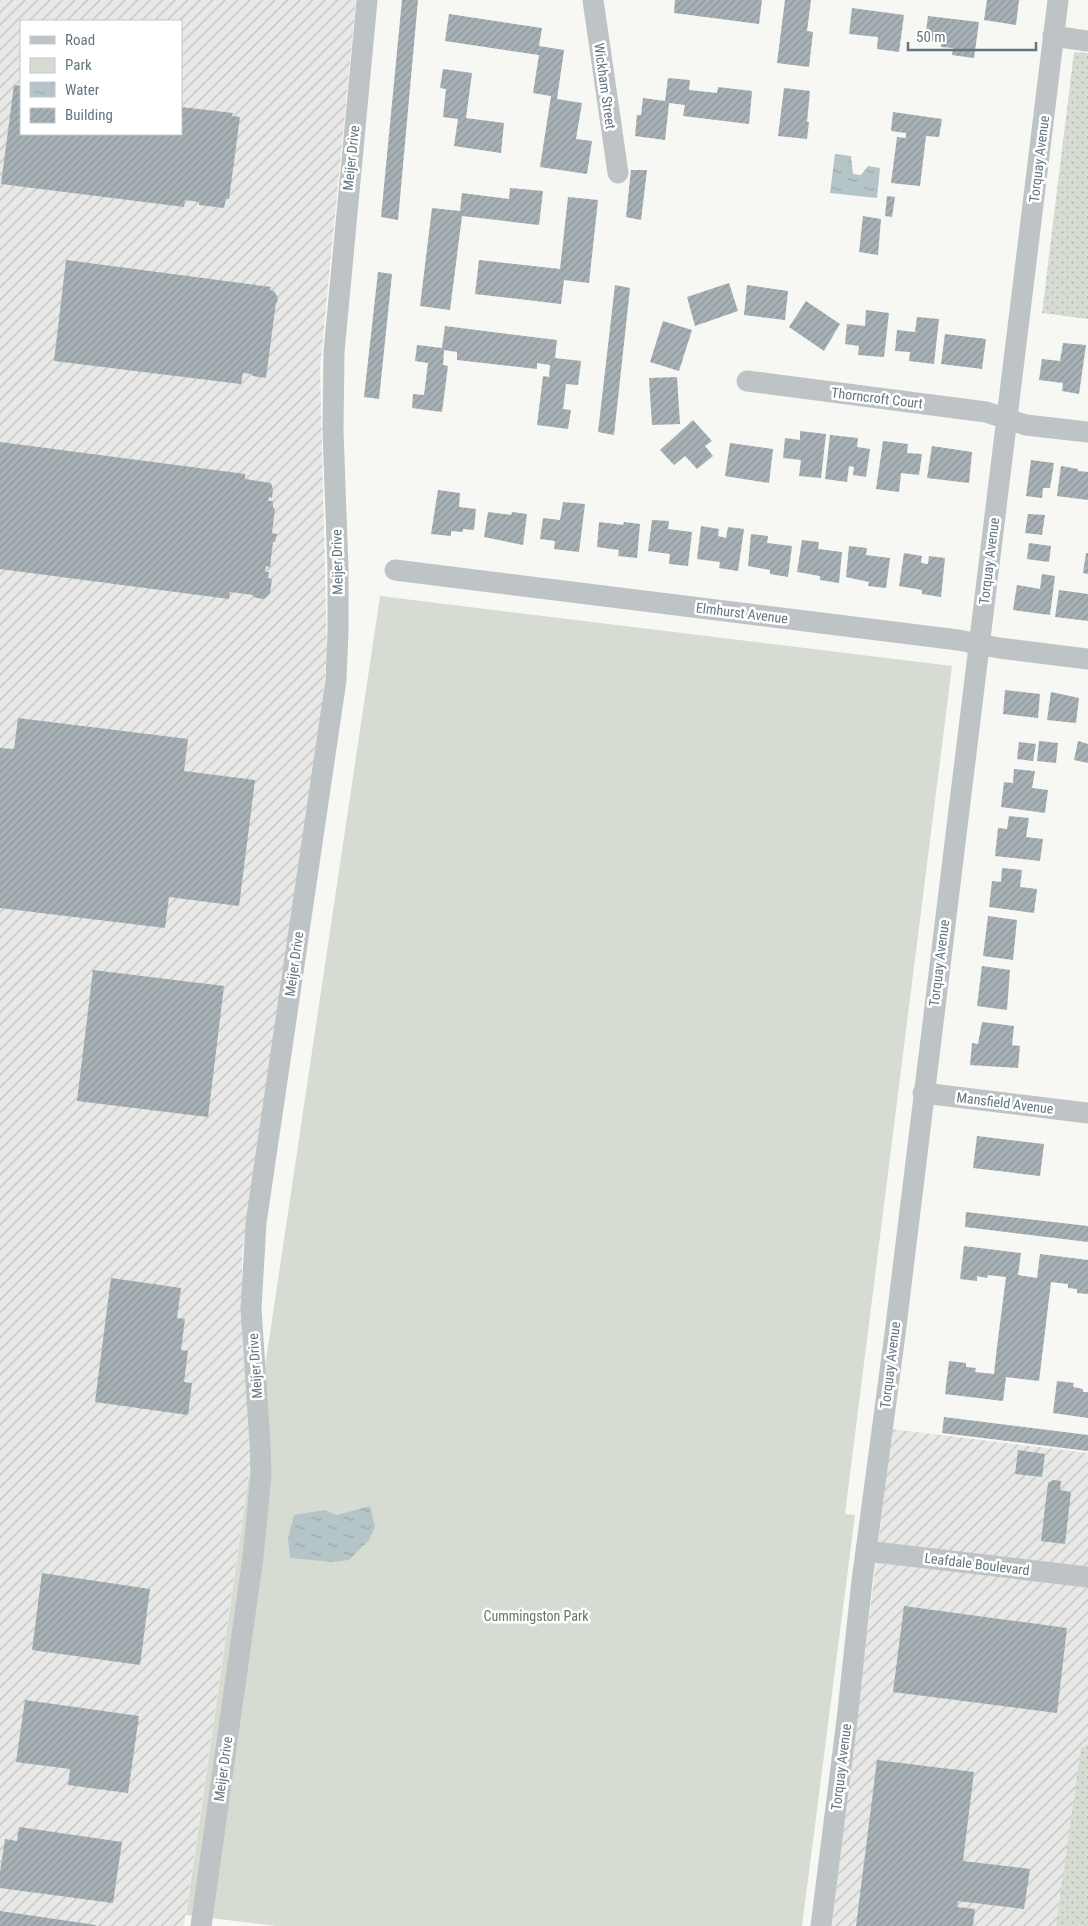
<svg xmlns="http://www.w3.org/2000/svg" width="1088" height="1926" viewBox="0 0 1088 1926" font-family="'Roboto Condensed',sans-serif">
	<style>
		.industrial { fill: url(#industrial-furrows); fill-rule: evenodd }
		.grass { fill: url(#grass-dots) }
		.green { fill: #d7dcd3 }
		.water { fill: url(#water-ripples) }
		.building { fill: url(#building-hatch) }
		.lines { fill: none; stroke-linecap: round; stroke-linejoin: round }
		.minor { stroke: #bec4c6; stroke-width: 21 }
		.labels { text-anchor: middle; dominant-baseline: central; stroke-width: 5; stroke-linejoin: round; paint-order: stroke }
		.street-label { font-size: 14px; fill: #63767e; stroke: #fff }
		.park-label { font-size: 14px; fill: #687662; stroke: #fff }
	</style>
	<defs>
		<pattern id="industrial-furrows" width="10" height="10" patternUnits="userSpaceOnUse" patternTransform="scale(1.25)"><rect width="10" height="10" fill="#e8e8e7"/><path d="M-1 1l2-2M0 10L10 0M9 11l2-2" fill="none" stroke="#c0c1c0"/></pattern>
		<pattern id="grass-dots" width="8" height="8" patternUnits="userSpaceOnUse" patternTransform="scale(1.25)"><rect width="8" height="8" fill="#d7dcd3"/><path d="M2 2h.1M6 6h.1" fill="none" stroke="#b2b7b0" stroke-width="1.8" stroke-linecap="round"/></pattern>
		<pattern id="water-ripples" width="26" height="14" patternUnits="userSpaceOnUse" patternTransform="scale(1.25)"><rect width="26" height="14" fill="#b5c5c7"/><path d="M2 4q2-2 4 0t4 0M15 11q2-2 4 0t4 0" fill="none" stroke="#97a5a7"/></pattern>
		<pattern id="building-hatch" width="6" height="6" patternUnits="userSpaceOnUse" patternTransform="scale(1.25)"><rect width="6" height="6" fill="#a7b1b5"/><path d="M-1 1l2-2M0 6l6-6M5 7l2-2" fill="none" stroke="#8c9598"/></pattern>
	</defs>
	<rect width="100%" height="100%" fill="#f7f7f4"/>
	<!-- industrial -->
	<path class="industrial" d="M0,0H356L320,368L327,655L321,716L242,1253V1341L248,1404L250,1465L184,1926H0ZM21,21H181V134H21Z
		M892,1429L1088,1453V1926H832Z"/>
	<!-- grass -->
	<path class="grass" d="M1074,52L1088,53V319L1042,313Z
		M1088,1745V1926H1056L1081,1748Z"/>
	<!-- green -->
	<path class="green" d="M380,596L952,666L845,1514L855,1515L802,1926H276L186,1915L249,1474Z"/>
	<!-- water -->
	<path class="water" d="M835,154L851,156L853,174L861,175L868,166L880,168L877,198L830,193Z
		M370,1506L375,1527L369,1540L349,1560L333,1562L290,1558L288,1538L294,1515L325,1510L337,1515Z"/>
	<!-- building -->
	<path class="building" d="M402,0H418L398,220L381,217Z
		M675,0H762L759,24L674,13Z
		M785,0H811L807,31L813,32L809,67L777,63Z
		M987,0H1019L1016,25L984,20Z
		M852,8L904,15L899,52L877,49L878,37L849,34Z
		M449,14L542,28L539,46L564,50L557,99L582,103L576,139L592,141L587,174L540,167L551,96L533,93L539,55L445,41Z
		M928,16L979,22L974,58L952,55L953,48L941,47V42L925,40Z
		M443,69L472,73L466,118L504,123L501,153L454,146L458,119L443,117L446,89L440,88Z
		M668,78L690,80L689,90L717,93L718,87L752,91L749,124L683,116L685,105L669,103L665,140L635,136L637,115H641L643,98L665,101Z
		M14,85L21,86V134H181V107L233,113L232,116L240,117L229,199H226L224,208L199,205V202L185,200L184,207L1,184Z
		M784,88L810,91L807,122H809L807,139L778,136Z
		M893,112L942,119L939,137L926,136L920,186L891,183L897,137L906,138V133L891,131Z
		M631,170H647L641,220L626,217Z
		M510,188L543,191L539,225L462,216L450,310L420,306L432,208L460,211L462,193L509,199Z
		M887,196L895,197L892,217L885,216Z
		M568,197L598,200L589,283L564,280L561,304L475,294L479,260L560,269Z
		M863,216L881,219L878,255L859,252Z
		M66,260L271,287L270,290L274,291L278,298L277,303L276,302L266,378L252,376V374L243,373L241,384L54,361Z
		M378,272L392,274L379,399L364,397Z
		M729,283L738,311L695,326L687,297Z
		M615,285L630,288L614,435L598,432Z
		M747,285L788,291L785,320L744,315Z
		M806,301L840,324L824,351L789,327Z
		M866,310L889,313L884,357L858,355L859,346L845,344L847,324L865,326Z
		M917,317L939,319L934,364L909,361L910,352L895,351L897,330L915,332Z
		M663,321L692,330L679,371L650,362Z
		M445,326L557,340L555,358L581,361L578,385L566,384L563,409L571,410L568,429L537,425L543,376L549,377L550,365L537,363V369L457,360V352L444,350L443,365L448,366L442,412L412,408L413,394L424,395L428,363L415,361L417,345L442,348Z
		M945,334L986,339L982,369L941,364Z
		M1063,343L1086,345L1079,394L1062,391L1063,383L1039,380L1042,359L1060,361Z
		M677,377L680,424L652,425L649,378Z
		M693,420L712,441L705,446L713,456L697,469L685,456L674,465L660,450Z
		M800,431L826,434L821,478L799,476L801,460L783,458L785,438L800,440Z
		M830,435L858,438L857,447L870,449L866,477L853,475L854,467L849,466L847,482L825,479Z
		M883,441L908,444L907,453L922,454L919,475L901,473L899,492L876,489Z
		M0,442L245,474V479L271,483L273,489L272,498L269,497L268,501H273V508H275L272,533L277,534L275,542H273L270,567L266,566L265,572H269L268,578L272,579L270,593L265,598L262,599L253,597V595L230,592L229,599L0,569Z
		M730,443L773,449L769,483L725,476Z
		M932,446L972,452L969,483L927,478Z
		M1031,460L1054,463L1050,488H1043L1042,498L1026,496Z
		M1061,466L1078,469V471L1088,472V500L1057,496Z
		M438,490L460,493L459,507L476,509L474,530L463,529V532L451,531V536L431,534Z
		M563,502L585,504L579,552L554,549L555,541L540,539L543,518L560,520Z
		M488,512L511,515L512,512L527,514L523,545L484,537Z
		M1028,514L1045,515L1042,535L1025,533Z
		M652,520L669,521L668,529L692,532L688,566L669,564L670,554L648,551Z
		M599,522L623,525L624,522L640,524L637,558L618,556L619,550L597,547Z
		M701,526L719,529L718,536L726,538L728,527L744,529L738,571L719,568L720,562L697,559Z
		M751,534L768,536L767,543L792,546L788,577L770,574V570L748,566Z
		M802,540L819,542L818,549L842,552L839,583L820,580V576L797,572Z
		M1029,543L1051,546L1049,562L1027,559Z
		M849,546L867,548L866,555L890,558L886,588L868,586L869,582L846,577Z
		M904,553L922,556L921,563L928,564L929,556L945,558L941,597L922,594V590L899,586Z
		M1086,553H1088V574L1083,573Z
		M1042,574L1055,576L1050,615L1013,610L1017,585L1040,589Z
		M1059,590L1088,594V621L1055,617Z
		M1005,690L1040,694L1038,718L1003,714Z
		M1051,692L1079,698L1076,723L1047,720Z
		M18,718L188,739L184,771L255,780L239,906L169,897L165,928L0,908V748L14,749Z
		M1039,741L1058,743L1056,763L1037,761Z
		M1078,741L1088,744V763L1074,760Z
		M1019,742L1036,744L1033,761L1017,759Z
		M1014,769L1035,771L1032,788L1048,790L1045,813L1001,807L1004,782L1013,783Z
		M1009,816L1029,818L1026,837L1043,839L1040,861L995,856L998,828L1007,829Z
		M1002,868L1022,870L1020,887L1037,889L1034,913L989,907L992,881L1001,882Z
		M988,916L1017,920L1013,960L983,956Z
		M982,966L1010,970L1007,1010L977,1006Z
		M93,970L224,986L208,1117L77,1101Z
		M982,1022L1014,1026L1012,1045L1020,1046L1018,1068L970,1065L972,1043L978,1044Z
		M977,1136L1044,1144L1040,1176L973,1168Z
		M966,1212L1088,1226V1242L965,1227Z
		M964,1246L1021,1253L1018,1275L1037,1278L1040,1254L1088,1260V1294L1077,1293V1289L1068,1288V1284L1051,1282L1039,1381L1006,1377L1003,1401L945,1394L949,1361L966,1363V1367L976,1368L975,1372L994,1374L997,1347L1006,1277L988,1275L987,1278L977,1276V1281L960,1279Z
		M111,1278L181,1288L177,1318L185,1319L181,1350L188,1351L184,1382L192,1383L188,1415L95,1402Z
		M1057,1381L1074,1383L1073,1387L1083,1389V1392H1088V1418L1053,1413Z
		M944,1417L1088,1435V1451L942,1433Z
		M1018,1450L1045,1454L1042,1477L1015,1474Z
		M1053,1480L1061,1481L1060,1490L1071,1492L1065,1544L1041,1541L1048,1483Z
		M42,1573L150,1589L140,1665L32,1650Z
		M904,1606L1067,1628L1057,1713L893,1692Z
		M25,1700L139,1716L128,1793L68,1785L70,1769L16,1762Z
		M877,1760L974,1772L963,1861L1030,1869L1024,1909L958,1901L957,1907L975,1909L973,1926H856Z
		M19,1827L122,1842L113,1903L0,1888V1872L5,1839L17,1841Z
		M0,1911L96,1925V1926H0Z"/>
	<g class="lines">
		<!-- minor -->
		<path class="minor" d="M593,0L618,173
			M1053,36L1088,41
			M747,381L986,412L1026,425L1088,432
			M395,570L958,640L999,648L1088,659
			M923,1093L1088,1113
			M866,1551L1088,1577
			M201,1926L253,1557L261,1475L260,1443L251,1309L256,1223L336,680L338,632V569L333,431L334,352L367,0
			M821,1926L847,1720L862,1581L895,1334L1058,0"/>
	</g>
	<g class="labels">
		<!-- street labels -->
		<g class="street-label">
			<text transform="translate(605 86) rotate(82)">Wickham Street</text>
			<text transform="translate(351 158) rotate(-84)">Meijer Drive</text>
			<text transform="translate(1039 159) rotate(-83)">Torquay Avenue</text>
			<text transform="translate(877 398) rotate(7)">Thorncroft Court</text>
			<text transform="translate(989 561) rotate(-83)">Torquay Avenue</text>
			<text transform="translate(337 562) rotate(-91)">Meijer Drive</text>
			<text transform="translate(742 613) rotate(7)">Elmhurst Avenue</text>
			<text transform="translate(939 963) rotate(-83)">Torquay Avenue</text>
			<text transform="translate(294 964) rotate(-82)">Meijer Drive</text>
			<text transform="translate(1005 1103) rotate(7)">Mansfield Avenue</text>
			<text transform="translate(890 1365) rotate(-83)">Torquay Avenue</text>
			<text transform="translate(255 1366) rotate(-94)">Meijer Drive</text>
			<text transform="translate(977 1564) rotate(7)">Leafdale Boulevard</text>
			<text transform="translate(841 1767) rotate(-83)">Torquay Avenue</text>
			<text transform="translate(223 1769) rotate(-82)">Meijer Drive</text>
		</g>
		<!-- park labels -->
		<g class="park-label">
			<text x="536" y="1616">Cummingston Park</text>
		</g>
	</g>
	<!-- legend -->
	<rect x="20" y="20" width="162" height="115" fill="#ffffff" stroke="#c1c8cb"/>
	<rect x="30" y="36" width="25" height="8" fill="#bec4c6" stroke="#c1c8cb"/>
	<text x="65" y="45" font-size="15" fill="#63767e">Road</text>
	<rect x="30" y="58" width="25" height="15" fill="#d7dcd3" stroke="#c1c8cb"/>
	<text x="65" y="70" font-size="15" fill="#63767e">Park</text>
	<rect x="30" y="82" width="25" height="15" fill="url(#water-ripples)" stroke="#c1c8cb"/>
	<text x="65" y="95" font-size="15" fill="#63767e">Water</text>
	<rect x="30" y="108" width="25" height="15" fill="url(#building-hatch)" stroke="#c1c8cb"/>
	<text x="65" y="120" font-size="15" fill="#63767e">Building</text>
	<!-- scale -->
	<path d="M908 42v8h128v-8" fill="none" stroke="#63767e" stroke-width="2.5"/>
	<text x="916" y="42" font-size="15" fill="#63767e" stroke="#ffffff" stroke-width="4" paint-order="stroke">50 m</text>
</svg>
